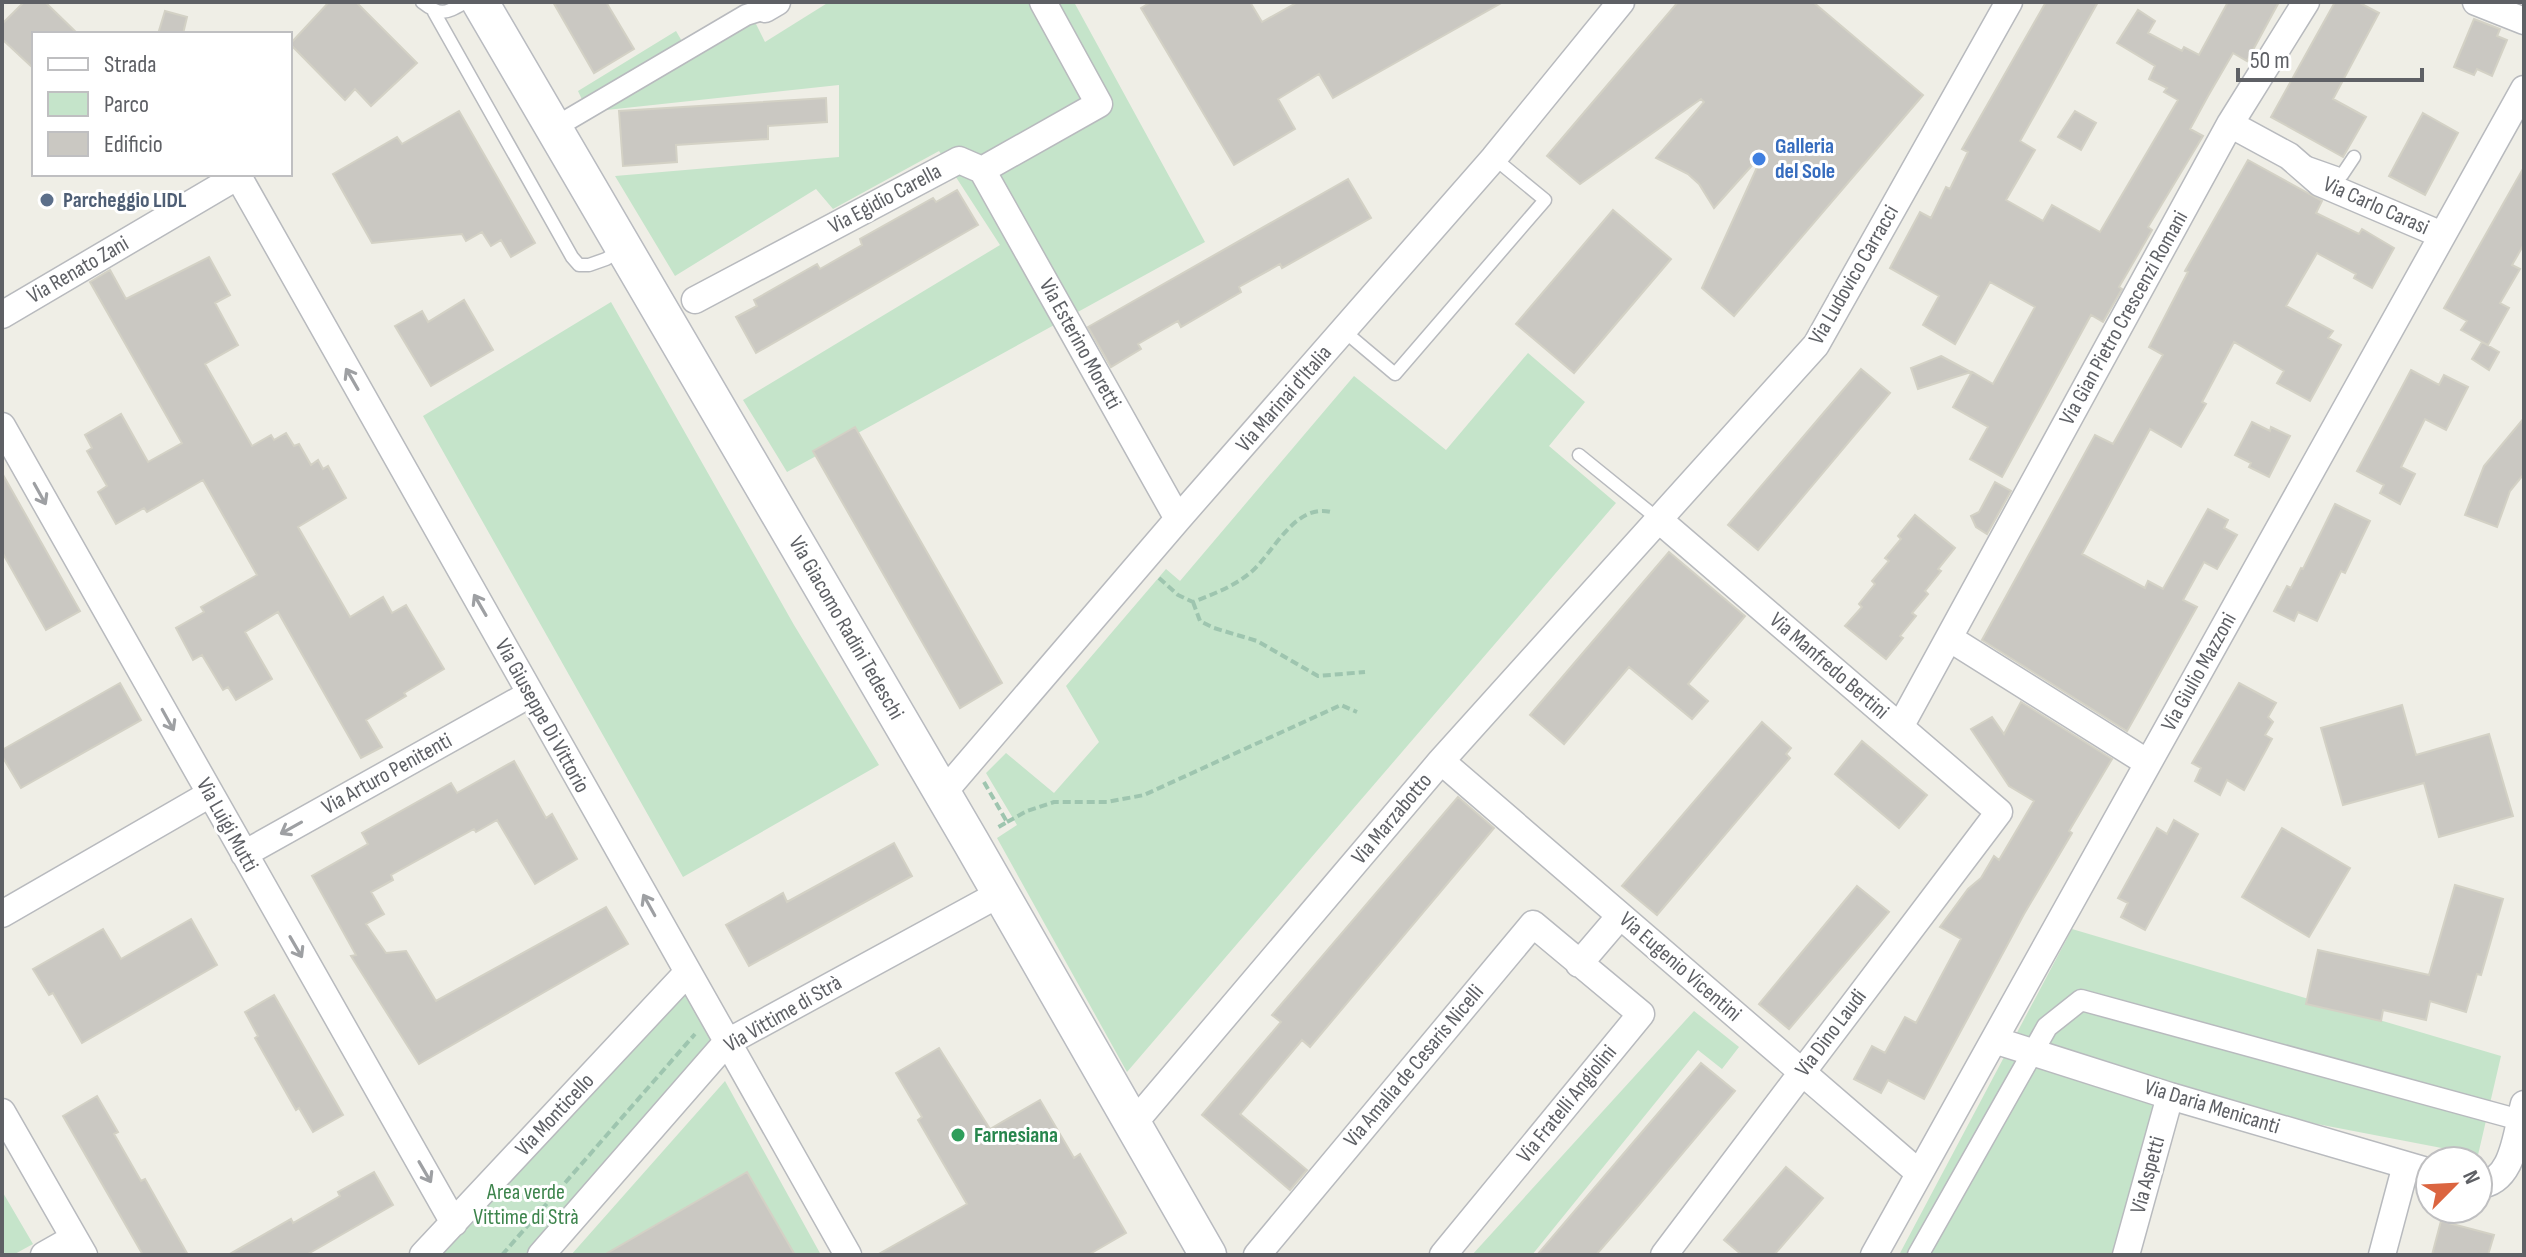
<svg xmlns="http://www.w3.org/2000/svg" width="2526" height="1257" viewBox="0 0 2526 1257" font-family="'Sofia Sans Condensed',sans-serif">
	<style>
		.green { fill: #c5e4ca }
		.building { fill: #cac8c2; stroke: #d3d1c5; stroke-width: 2 }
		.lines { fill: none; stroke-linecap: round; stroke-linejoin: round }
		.service-casing { stroke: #b8babe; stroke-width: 15 }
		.pedestrian-casing { stroke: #b8babe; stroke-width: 23 }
		.minor-casing { stroke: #b8babe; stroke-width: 29 }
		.secondary-casing { stroke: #b9bbc0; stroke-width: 39 }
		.path { stroke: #9ec5af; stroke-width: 4; stroke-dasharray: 8 4; stroke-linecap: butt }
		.service { stroke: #fff; stroke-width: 12 }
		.pedestrian { stroke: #fff; stroke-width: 20 }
		.minor { stroke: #fff; stroke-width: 26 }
		.secondary { stroke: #fff; stroke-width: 36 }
		.oneway { stroke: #9ea0a3 }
		.shop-dot { fill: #3f7fe0; stroke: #fff; stroke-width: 3 }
		.service-dot { fill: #5c6f8a; stroke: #fff; stroke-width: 3 }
		.leisure-dot { fill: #2e9e5b; stroke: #fff; stroke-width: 3 }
		.labels { text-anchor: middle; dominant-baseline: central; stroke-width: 6; stroke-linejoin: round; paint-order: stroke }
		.shop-label { font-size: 22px; font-weight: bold; fill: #366cbe; stroke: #fff; text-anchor: start }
		.street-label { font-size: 22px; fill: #5e6065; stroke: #fff }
		.service-label { font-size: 22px; font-weight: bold; fill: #4e5e75; stroke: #fff; text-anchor: start }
		.leisure-label { font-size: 22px; font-weight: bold; fill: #27864d; stroke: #fff; text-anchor: start }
		.park-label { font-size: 22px; fill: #3d844c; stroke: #fff }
	</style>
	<rect width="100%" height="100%" fill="#efeee6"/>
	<!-- green -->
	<path class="green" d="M829,2H1074L1205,242L787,472L743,400L1000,245L939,151L833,209L816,189L675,276L615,176L839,157V85L588,112L578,91L676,31L690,55L753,18L765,42Z
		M611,302L794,625L879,765L683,877L423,416Z
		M1528,353L1585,402L1549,446L1616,503L1127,1072L997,838L1017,825L986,773L1006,753L1054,793L1099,742L1066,686L1166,569L1180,581L1354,376L1446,450Z
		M2072,929L2501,1056L2478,1155L2171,1096L2126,1255H1899Z
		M685,991L715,1041L528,1255H428Z
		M1694,1011L1739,1047L1722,1069L1698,1050L1532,1255H1472Z
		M725,1081L821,1255H571Z
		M2,1191L33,1244L13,1255H2Z"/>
	<!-- building -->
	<path class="building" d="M24,2H45L78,34H34V69L2,39V24Z
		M329,2H356L417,63L371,106L355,89L345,100L290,44Z
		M553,2H606L634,49L594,73Z
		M1151,2H1250L1262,22L1298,2H1503L1333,98L1319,74L1278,99L1295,129L1234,165L1141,8Z
		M1678,2H1813L1923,95L1734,316L1702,288L1764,152L1714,208L1699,184L1688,174L1656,158L1704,102L1701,99L1580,184L1547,156Z
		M2046,2H2098L2020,141L2035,150L2006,200L2043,221L2052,205L2100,232L2178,100L2164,92L2167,88L2149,79L2155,66L2117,43L2138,10L2155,21L2148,33L2182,51L2184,47L2199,55L2228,2H2279L2247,61L2233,53L2208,96L2190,129L2203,136L2148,227L2152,230L2119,287L2122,289L2103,322L2091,315L2002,477L1970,459L1988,427L1953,407L1972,372L1993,384L2035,307L1990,282L1955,344L1923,325L1939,296L1890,268L1920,212L1931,218L1946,187L1950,189L1968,152L1962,149Z
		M2335,2H2358L2379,13L2333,99L2366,117L2343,157L2271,117Z
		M165,11L187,17L183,34H158Z
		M2474,19L2500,29L2497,36L2507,40L2492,76L2477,69L2474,75L2454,67Z
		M826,98L827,122L768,126V139L676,145L677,162L623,166L619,111Z
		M459,111L535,243L511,257L501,240L491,246L482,232L466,241L462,234L372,243L333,174L397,137L402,144Z
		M2075,111L2096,123L2081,150L2058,137Z
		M2423,113L2458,133L2425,195L2389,176Z
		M2248,160L2322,201L2316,213L2359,234L2362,229L2394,248L2372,288L2354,278L2356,274L2317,253L2286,306L2333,331L2328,338L2341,345L2310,401L2277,383L2284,371L2234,342L2202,402L2206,404L2181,447L2150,429L2082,554L2145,588L2148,581L2163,589L2208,509L2228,520L2224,528L2237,535L2217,569L2204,562L2183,600L2197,607L2127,731L1982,640L2095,435L2113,444L2163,355L2149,347L2188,272L2185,271Z
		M2524,167V244L2512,265L2520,269L2500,303L2509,308L2488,345L2461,330L2467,321L2444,308Z
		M1348,179L1371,218L1282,268L1280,264L1239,287L1241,292L1181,327L1178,321L1138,344L1141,349L1111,367L1088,327Z
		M957,190L978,225L756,353L736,317L757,306L754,300L817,264L820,269L862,245L860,239L933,198L936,202Z
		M1613,210L1671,259L1574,373L1516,324Z
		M209,257L230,295L215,303L238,345L205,364L252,446L271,435L274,440L286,433L294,446L299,444L311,465L318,460L323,469L328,466L346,498L298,527L350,617L383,597L392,613L406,605L444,669L404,693L406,696L366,720L382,747L361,758L278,612L245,632L272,679L236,700L228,687L223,690L202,655L193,660L176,628L204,612L201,607L257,575L203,480L147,512L144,508L116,524L98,492L107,486L87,451L92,448L85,435L121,414L148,462L182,443L90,282L110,270L126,299Z
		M464,300L493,350L431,386L395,326L422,311L428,322Z
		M2482,342L2499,352L2489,370L2472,359Z
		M1941,356L1971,372L1918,389L1911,368Z
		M1861,369L1890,393L1758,550L1728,525Z
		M2411,370L2439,385L2444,375L2468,387L2446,430L2425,419L2401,467L2415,474L2400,504L2380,493L2384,485L2357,471Z
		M2524,418V474L2510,491L2497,527L2465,515L2484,466Z
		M2252,422L2270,431L2271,427L2290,436L2269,477L2249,467L2251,463L2235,455Z
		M855,427L1002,683L960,708L813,451Z
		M2,473L80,611L46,630L2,552Z
		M1995,482L2011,491L1987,534L1976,527L1971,516L1979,512Z
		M2335,504L2370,521L2345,573L2341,571L2317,621L2298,612L2294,621L2274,611L2287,586L2291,588L2301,568L2303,569Z
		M1915,515L1955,548L1938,569L1941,571L1925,591L1928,594L1912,613L1916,616L1900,636L1903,638L1886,659L1845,626L1862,607L1859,604L1875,584L1872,581L1889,561L1885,558L1901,539L1898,536Z
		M1669,552L1745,616L1688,684L1708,701L1692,719L1629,667L1564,744L1530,715Z
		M120,683L141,720L21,788L2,756V750Z
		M2239,683L2276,703L2268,717L2273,722L2265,735L2272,739L2244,790L2227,780L2220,795L2195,781L2201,768L2192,763Z
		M2021,702L2112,759L2069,831L2072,833L2024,914L1924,1099L1888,1080L1881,1093L1854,1079L1872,1046L1885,1053L1905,1017L1916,1023L1961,939L1940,927L1968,889L1981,878L1994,856L1999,860L2034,801L2009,786L1971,729L1992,717L2004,734Z
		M2402,705L2416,755L2489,734L2513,816L2439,837L2424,783L2343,805L2321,728Z
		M1762,722L1791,748L1786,754L1790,758L1657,915L1622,886Z
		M1862,741L1927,795L1899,828L1835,774Z
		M514,761L546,818L552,814L577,859L535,884L497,820L476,832L474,829L391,875L393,880L371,892L384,914L366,924L386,953L406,951L436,1001L606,907L628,944L419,1064L351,956L356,955L312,876L368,844L362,833L451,783L457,793Z
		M1458,797L1494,828L1310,1047L1302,1040L1240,1114L1307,1170L1290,1190L1202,1115L1281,1022L1272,1015Z
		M2174,820L2198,834L2145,930L2121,917L2128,903L2118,898L2157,828L2167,834Z
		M2282,828L2350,868L2309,937L2242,897Z
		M894,843L912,876L749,966L726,925L783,893L787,902Z
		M2455,885L2503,899L2481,975L2477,974L2466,1012L2430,1001L2426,1020L2383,1010L2381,1021L2306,1004L2318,950L2429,975Z
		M1857,886L1889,912L1789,1029L1759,1004Z
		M191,919L217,965L82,1043L53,993L49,995L33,969L103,929L121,959Z
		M274,995L343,1115L313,1132L299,1108L296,1110L255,1038L258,1036L245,1012Z
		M939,1048L990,1129L1040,1100L1074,1158L1080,1154L1126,1233L1088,1255H877L967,1204L918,1120L922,1117L896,1073Z
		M1701,1063L1735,1091L1633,1212L1596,1255H1537Z
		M97,1096L118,1132L114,1134L141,1181L145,1179L188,1255H143L63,1116Z
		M1786,1167L1823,1198L1774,1255H1742L1724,1240Z
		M374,1172L393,1205L306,1255H228L291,1219L293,1223L340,1196L338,1192Z
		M747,1172L795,1255H604Z
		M2441,1221L2494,1235L2488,1255H2432Z"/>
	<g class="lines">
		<!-- service casing -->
		<g class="service-casing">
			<path id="service" d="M422,2C441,17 446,13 466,2
				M434,12L572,257L579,265H589L606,259L621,250
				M2308,163L2342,175L2354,157
				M1344,331L1395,374L1545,200L1494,158
				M1579,455L1658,519"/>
		</g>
		<!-- pedestrian casing -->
		<g class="pedestrian-casing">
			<path id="pedestrian" d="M554,128L746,15L765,9
				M1918,1255L2047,1027L2081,1000L2520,1120"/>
		</g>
		<!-- minor casing -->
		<g class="minor-casing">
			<path id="minor" d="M2476,2L2524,21
				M765,9L777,2
				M2230,124L2289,156L2320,183L2442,235
				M982,170L1178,519
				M982,170L1099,104L1043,2
				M695,300L959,160L982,170
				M2,315L238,176L848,1255
				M2,426L454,1223
				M1658,519L1999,812L1664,1255
				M1949,638L2148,763
				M1900,727L2230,124L2306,2
				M1441,761L1919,1173
				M943,793L1178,519L1494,158L1621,2
				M244,854L530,694
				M2,914L210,794
				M1579,964L1620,916
				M1994,1040L2170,1096L2430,1172
				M2,1112L84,1255
				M1133,1124L1441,761L1816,345L2009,2
				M2478,1185C2514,1183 2516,1133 2524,1104
				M44,1255L74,1238
				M423,1255L687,973
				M541,1255L726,1043L1001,893
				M1257,1255L1533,924L1641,1014L1443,1255
				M1874,1255L2524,89
				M2126,1255L2170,1096
				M2382,1255L2406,1165"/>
		</g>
		<!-- secondary casing -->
		<g class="secondary-casing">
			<path id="secondary" d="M480,2L971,842L1208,1255"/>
		</g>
		<!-- path -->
		<path class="path" d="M1159,578L1178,595L1193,602C1213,594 1233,587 1250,573C1274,553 1294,503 1331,512
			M1193,602L1200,621L1214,628L1257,641L1318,676L1365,672
			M984,782L1007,822L997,828
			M1007,822L1027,811L1054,802H1107L1144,795L1341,705L1357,712
			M502,1255L695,1034"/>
		<!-- service -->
		<use href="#service" class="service"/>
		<!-- pedestrian -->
		<use href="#pedestrian" class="pedestrian"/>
		<!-- minor -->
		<use href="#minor" class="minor"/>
		<!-- secondary -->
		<use href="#secondary" class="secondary"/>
	</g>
	<!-- one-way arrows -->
	<defs><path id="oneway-shaft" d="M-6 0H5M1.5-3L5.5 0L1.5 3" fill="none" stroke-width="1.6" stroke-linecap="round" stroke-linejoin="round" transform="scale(2)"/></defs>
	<g class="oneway">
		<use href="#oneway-shaft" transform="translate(352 379) rotate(-120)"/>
		<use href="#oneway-shaft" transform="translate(40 494) rotate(61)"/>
		<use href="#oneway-shaft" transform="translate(480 605) rotate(-120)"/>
		<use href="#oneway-shaft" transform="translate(168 720) rotate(61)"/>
		<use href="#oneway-shaft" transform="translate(291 828) rotate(151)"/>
		<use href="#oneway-shaft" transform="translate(649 905) rotate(-119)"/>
		<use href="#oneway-shaft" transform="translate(296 947) rotate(60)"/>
		<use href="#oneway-shaft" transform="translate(425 1172) rotate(60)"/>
	</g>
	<!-- markers -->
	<circle class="shop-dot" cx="1759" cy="159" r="8"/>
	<circle class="service-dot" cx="47" cy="200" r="8"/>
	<circle class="leisure-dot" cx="958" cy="1135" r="8"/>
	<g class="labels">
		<!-- shop labels -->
		<g class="shop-label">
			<text x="1775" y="146">Galleria<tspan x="1775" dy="25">del Sole</tspan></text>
		</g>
		<!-- street labels -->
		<g class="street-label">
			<text transform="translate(885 199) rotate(-28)">Via Egidio Carella</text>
			<text transform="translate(2376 206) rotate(24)">Via Carlo Carasi</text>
			<text transform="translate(78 270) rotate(-30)">Via Renato Zani</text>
			<text transform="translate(1854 275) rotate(-60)">Via Ludovico Carracci</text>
			<text transform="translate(2124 318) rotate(-61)">Via Gian Pietro Crescenzi Romani</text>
			<text transform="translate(1080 344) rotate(61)">Via Esterino Moretti</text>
			<text transform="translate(1284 399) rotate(-49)">Via Marinai d'Italia</text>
			<text transform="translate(846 628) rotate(60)">Via Giacomo Radini Tedeschi</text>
			<text transform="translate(1829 666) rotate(41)">Via Manfredo Bertini</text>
			<text transform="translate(2199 672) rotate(-61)">Via Giulio Mazzoni</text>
			<text transform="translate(542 716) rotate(61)">Via Giuseppe Di Vittorio</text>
			<text transform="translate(387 774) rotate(-29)">Via Arturo Penitenti</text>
			<text transform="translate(1392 819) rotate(-50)">Via Marzabotto</text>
			<text transform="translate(227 825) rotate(61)">Via Luigi Mutti</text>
			<text transform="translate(1680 967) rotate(41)">Via Eugenio Vicentini</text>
			<text transform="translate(783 1014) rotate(-30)">Via Vittime di Strà</text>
			<text transform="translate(1831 1033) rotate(-53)">Via Dino Laudi</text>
			<text transform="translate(1414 1066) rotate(-50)">Via Amalia de Cesaris Nicelli</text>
			<text transform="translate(1567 1104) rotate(-51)">Via Fratelli Angiolini</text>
			<text transform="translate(2212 1107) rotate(17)">Via Daria Menicanti</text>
			<text transform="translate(555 1115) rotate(-47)">Via Monticello</text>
			<text transform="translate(2148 1175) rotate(-75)">Via Aspetti</text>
		</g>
		<!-- service labels -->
		<g class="service-label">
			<text x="63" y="200">Parcheggio LIDL</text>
		</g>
		<!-- leisure labels -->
		<g class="leisure-label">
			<text x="974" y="1135">Farnesiana</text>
		</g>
		<!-- park labels -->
		<g class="park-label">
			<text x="526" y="1192">Area verde<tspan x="526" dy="25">Vittime di Strà</tspan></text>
		</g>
	</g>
	<!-- border -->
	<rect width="2526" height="1257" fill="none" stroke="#5e6065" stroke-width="8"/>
	<!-- legend -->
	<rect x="32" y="32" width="260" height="144" fill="#ffffff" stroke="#bfbfc1" stroke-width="2"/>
	<rect x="48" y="58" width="40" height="12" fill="#ffffff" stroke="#bfbfc1" stroke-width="2"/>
	<text x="104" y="72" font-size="24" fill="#5e6065">Strada</text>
	<rect x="48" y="92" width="40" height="24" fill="#c5e4ca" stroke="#bfbfc1" stroke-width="2"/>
	<text x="104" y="112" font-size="24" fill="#5e6065">Parco</text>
	<rect x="48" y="132" width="40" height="24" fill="#cac8c2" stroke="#bfbfc1" stroke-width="2"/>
	<text x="104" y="152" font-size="24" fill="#5e6065">Edificio</text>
	<!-- north arrow -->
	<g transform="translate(2454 1185) rotate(66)"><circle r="38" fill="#ffffff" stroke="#bfbfc1" stroke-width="2"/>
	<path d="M0-6L14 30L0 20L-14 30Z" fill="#db6540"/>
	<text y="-12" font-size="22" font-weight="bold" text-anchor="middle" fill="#5e6065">N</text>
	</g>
	<!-- scale -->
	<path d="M2238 68v12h184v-12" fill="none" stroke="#5e6065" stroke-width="4"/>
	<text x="2250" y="68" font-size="24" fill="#5e6065" stroke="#ffffff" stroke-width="6" paint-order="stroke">50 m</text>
</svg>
